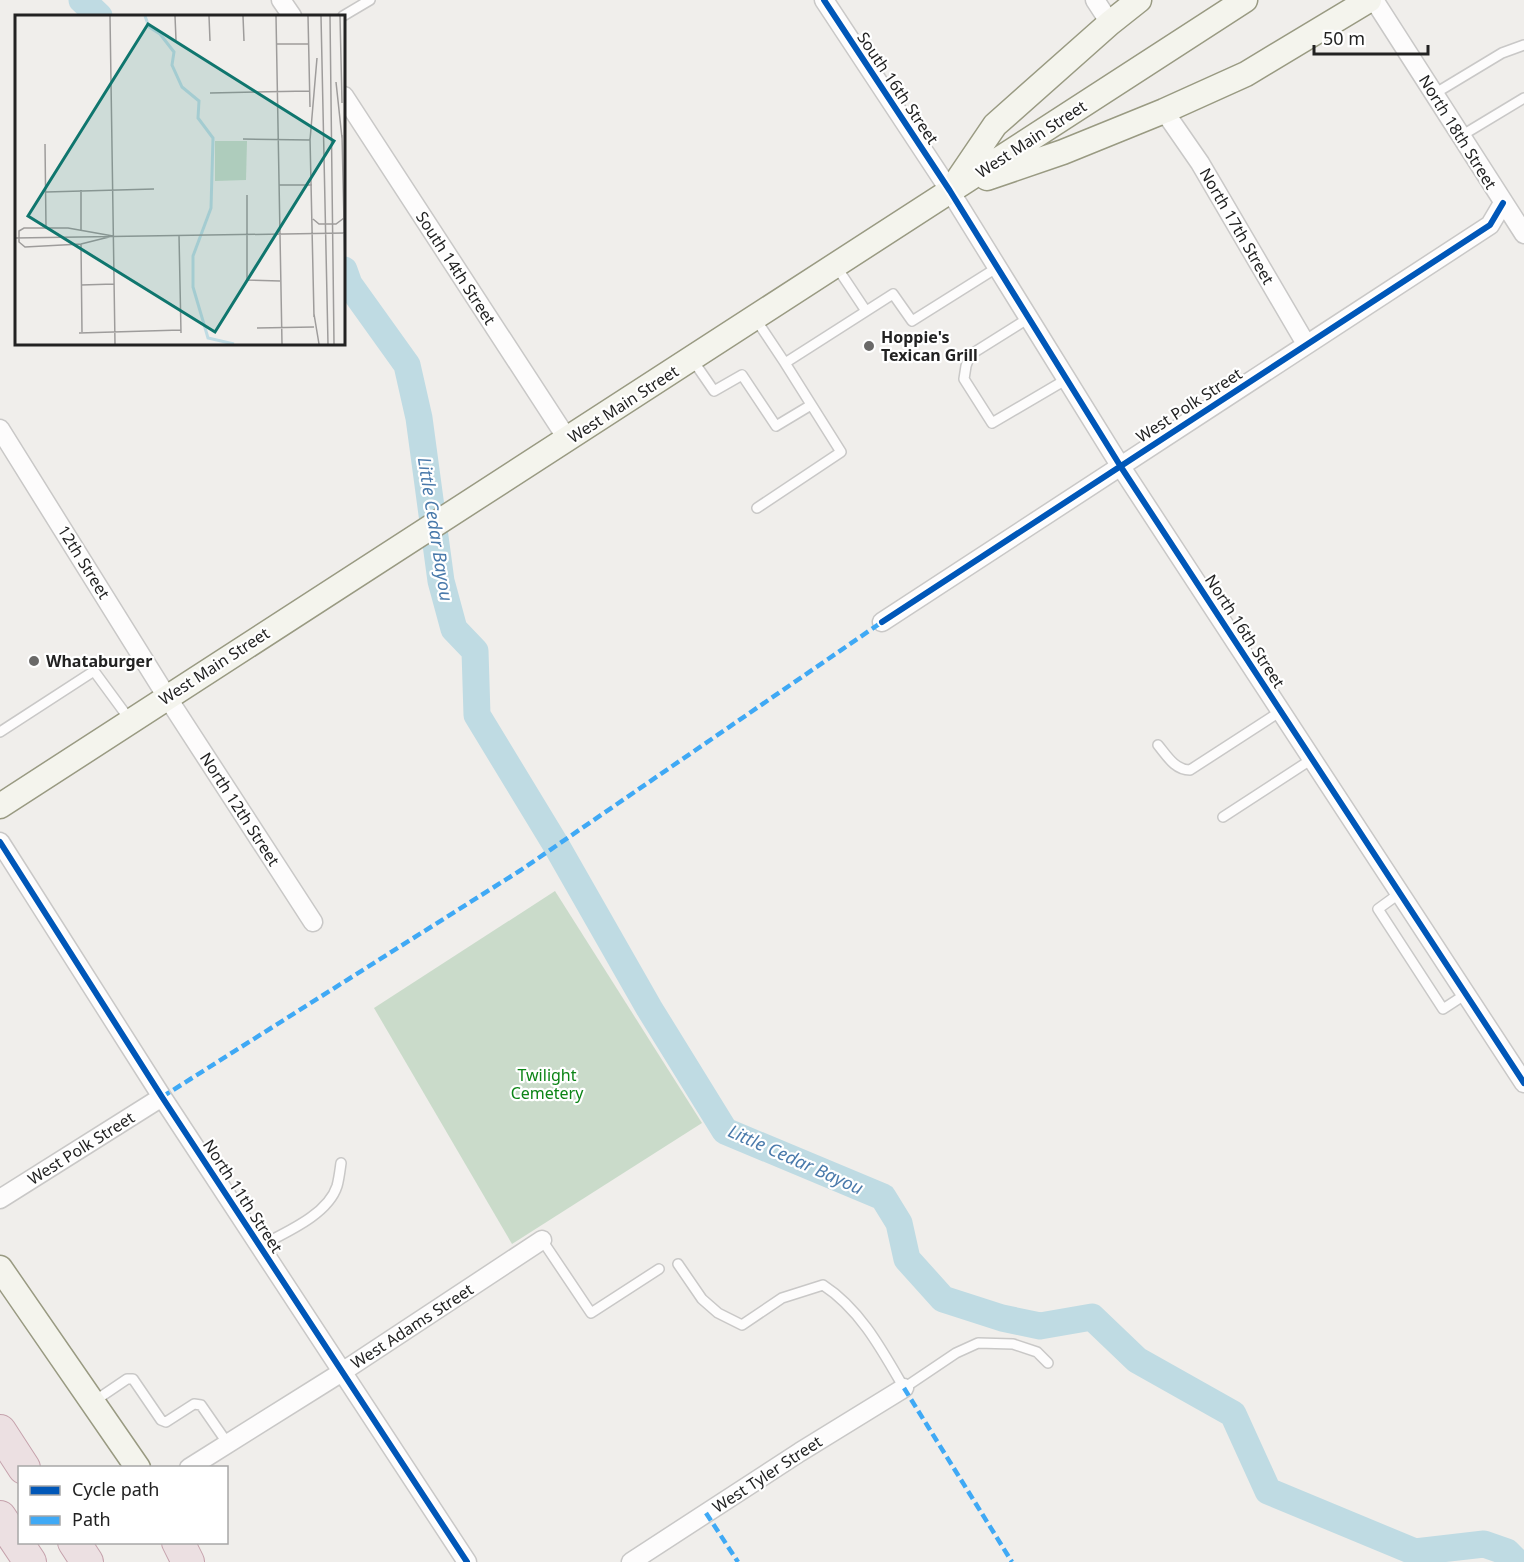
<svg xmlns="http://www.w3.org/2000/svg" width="1524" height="1562" viewBox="0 0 1524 1562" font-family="'Noto Sans',sans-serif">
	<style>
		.cemetery { fill: #cadbca }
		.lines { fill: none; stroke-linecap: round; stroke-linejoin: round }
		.river { stroke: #bfdbe3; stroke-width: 27 }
		.lane-casing { stroke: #c9c8c7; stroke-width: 12 }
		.street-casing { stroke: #c9c8c7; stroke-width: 21 }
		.secondary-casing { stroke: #999a82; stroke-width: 27 }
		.highway-casing { stroke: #c5a2ac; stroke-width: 34 }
		.lane { stroke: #fdfcfc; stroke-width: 9 }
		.street { stroke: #fdfcfc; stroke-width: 18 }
		.secondary { stroke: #f4f4ed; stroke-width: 24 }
		.highway { stroke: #ece0e2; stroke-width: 32 }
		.quiet { stroke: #3fa9f5; stroke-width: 4.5; stroke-dasharray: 9 4.5; stroke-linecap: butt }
		.cycleway-casing { stroke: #fff; stroke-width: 10 }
		.cycleway { stroke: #0057b8; stroke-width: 6 }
		.poi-dot { fill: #6a6968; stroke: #fff; stroke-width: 2 }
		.labels { text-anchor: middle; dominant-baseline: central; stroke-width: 4.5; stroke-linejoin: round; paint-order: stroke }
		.street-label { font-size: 16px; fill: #222; stroke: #fff }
		.poi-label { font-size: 16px; font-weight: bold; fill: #222; stroke: #fff; text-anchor: start }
		.park-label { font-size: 16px; fill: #0c8416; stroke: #fff }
		.water-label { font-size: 18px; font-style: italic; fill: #4a7aab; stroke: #fff }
		.inset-river { fill: none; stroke: #bfdbe3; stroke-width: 3 }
		.inset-road { fill: none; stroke: #9e9c9b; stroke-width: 1.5 }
		.view { fill: #0f766e; fill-opacity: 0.15; stroke: #0f766e; stroke-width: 3 }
		.inset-edge { fill: none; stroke: #222; stroke-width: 3 }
	</style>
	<rect width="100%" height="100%" fill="#f0eeeb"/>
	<!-- cemetery -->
	<path class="cemetery" d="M555,891L702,1123L512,1244L374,1008Z"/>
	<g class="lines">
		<!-- river -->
		<path class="river" d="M82,0L99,16
			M344,270L349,284L407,365L419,418L441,581L454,629L475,651L477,715L556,845L649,1008L725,1131L883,1197L899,1223L907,1259L943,1299L1002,1318L1040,1326L1092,1317L1137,1360L1233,1414L1268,1491L1415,1552L1484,1544L1507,1552L1517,1562"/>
		<!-- lane casing -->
		<g class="lane-casing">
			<path id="lane" d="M343,16L370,0
				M1434,94L1502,53L1524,45
				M1461,136L1524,98
				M836,266L866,311
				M755,318L785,363
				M1029,318L970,355L966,366L964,379L992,423L1067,379
				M692,359L714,391L742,375L776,426L811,405
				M757,508L841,452L785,363L893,294L912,321L998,267
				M0,732L94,671L130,720
				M1158,745C1167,756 1175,770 1190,770L1281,711
				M1223,817L1312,759
				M1400,893L1378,909L1443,1009L1466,994
				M542,1240L591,1313L659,1269
				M260,1246C284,1233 328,1215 337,1186C339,1179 340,1170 341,1163
				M678,1264L702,1299L718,1313L742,1325L782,1298L823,1285C860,1309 882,1350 904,1388L956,1353L978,1343L1013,1344L1037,1352L1048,1363
				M93,1402L127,1379H133L161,1420L166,1422L194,1404L201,1405L228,1444"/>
		</g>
		<!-- street casing -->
		<g class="street-casing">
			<path id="street" d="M281,0L292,16
				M824,0L950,191L1121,467L1524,1083
				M1095,0L1110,23
				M1374,0L1524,234
				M344,96L568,440
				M1164,111L1200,163L1306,344
				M0,429L167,697L313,922
				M882,622L1490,225L1503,203
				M0,842L162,1097L467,1562
				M0,1199L162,1097
				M189,1468L342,1372L542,1240
				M631,1562L800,1452L904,1388"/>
		</g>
		<!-- secondary casing -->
		<g class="secondary-casing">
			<path id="secondary" d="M987,178L1063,152L1164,111L1246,74L1369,0
				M957,181L995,125L1110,23L1139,0
				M0,806L1245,0
				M0,1268L138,1468"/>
		</g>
		<!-- highway casing -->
		<g class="highway-casing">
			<path id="highway" d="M0,1431L24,1468
				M0,1517L30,1562
				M74,1542L87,1562
				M178,1542L188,1562"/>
		</g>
		<!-- lane -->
		<use href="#lane" class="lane"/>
		<!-- street -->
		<use href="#street" class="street"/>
		<!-- secondary -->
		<use href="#secondary" class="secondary"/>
		<!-- highway -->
		<use href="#highway" class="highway"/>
		<!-- quiet -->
		<path class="quiet" d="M162,1097L521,870L882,622
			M904,1388L1012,1562
			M706,1513L738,1562"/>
		<!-- cycleway casing -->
		<g class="cycleway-casing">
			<path id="cycleway" d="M824,0L950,191L1121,467L1524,1083
				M882,622L1490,225L1503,203
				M0,842L162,1097L467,1562"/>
		</g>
		<!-- cycleway -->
		<use href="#cycleway" class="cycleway"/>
	</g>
	<!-- markers -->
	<g class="poi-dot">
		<circle cx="869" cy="346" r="6"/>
		<circle cx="34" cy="661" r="6"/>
	</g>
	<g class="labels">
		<!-- street labels -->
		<g class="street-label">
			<text transform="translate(898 88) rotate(56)">South 16th Street</text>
			<text transform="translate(1458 132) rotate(58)">North 18th Street</text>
			<text transform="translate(1031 139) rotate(-33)">West Main Street</text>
			<text transform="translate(1237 226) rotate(60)">North 17th Street</text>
			<text transform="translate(456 268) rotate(57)">South 14th Street</text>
			<text transform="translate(623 404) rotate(-33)">West Main Street</text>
			<text transform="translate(1189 405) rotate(-33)">West Polk Street</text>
			<text transform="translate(84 562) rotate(58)">12th Street</text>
			<text transform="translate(1245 631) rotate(57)">North 16th Street</text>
			<text transform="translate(214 666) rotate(-33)">West Main Street</text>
			<text transform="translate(240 809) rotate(57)">North 12th Street</text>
			<text transform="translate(81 1148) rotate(-32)">West Polk Street</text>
			<text transform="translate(243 1196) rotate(57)">North 11th Street</text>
			<text transform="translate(412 1326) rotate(-33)">West Adams Street</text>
			<text transform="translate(767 1474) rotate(-33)">West Tyler Street</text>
		</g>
		<!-- poi labels -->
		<g class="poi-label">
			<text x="881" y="337">Hoppie's<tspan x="881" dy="18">Texican Grill</tspan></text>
			<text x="46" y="661">Whataburger</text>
		</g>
		<!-- park labels -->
		<g class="park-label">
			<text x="547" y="1075">Twilight<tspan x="547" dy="18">Cemetery</tspan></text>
		</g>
		<!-- water labels -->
		<g class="water-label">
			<text transform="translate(436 529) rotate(81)">Little Cedar Bayou</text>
			<text transform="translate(796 1159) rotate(24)">Little Cedar Bayou</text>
		</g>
	</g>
	<!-- overview -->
	<g transform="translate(15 15)">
		<rect width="330" height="330" fill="#f0eeeb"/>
		<path d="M200,126H232L231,165L200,166Z" fill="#cadbca"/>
		<path class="inset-river" d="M130,1L134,12L145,19L159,37L157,50L167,72L184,86L183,103L198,123L196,193L178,241V272L193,323L219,329"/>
		<path class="inset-road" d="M95,1L100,329M160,1L161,25M194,1L195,26M228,1L229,26M261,1L267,329M293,1L295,92M306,1L313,329M315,1L319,329M325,1L327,88M261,29H293M321,67L327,123M195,78L295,76M327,120L330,251M295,123L299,302M228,124L295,125M295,125L302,43M30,129L31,212M264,170H297M31,177L139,174M232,180V265L265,266M298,204L304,209H321L329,203M9,213H53L98,221L66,229L10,232L4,227V216ZM66,215V175M164,220L166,318M0,223L330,218M66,229L67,317M66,270L99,269M299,299L304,329M242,313L299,312M64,318L166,315"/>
		<path class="view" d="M133,9L319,126L200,317L13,201Z"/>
		<rect width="330" height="330" class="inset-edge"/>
	</g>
	<!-- legend -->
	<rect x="18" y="1466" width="210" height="78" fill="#ffffff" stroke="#a7a7a7" stroke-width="1.5"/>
	<rect x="30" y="1486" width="30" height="9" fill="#0057b8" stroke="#a7a7a7" stroke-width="1.5"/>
	<text x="72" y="1496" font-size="18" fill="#222222">Cycle path</text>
	<rect x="30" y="1516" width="30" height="9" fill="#3fa9f5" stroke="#a7a7a7" stroke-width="1.5"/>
	<text x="72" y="1526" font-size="18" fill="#222222">Path</text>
	<!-- scale -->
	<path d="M1314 45v9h114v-9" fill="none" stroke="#222222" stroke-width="3"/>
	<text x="1323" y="45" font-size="18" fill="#222222" stroke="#ffffff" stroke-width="4.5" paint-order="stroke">50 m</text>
</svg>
